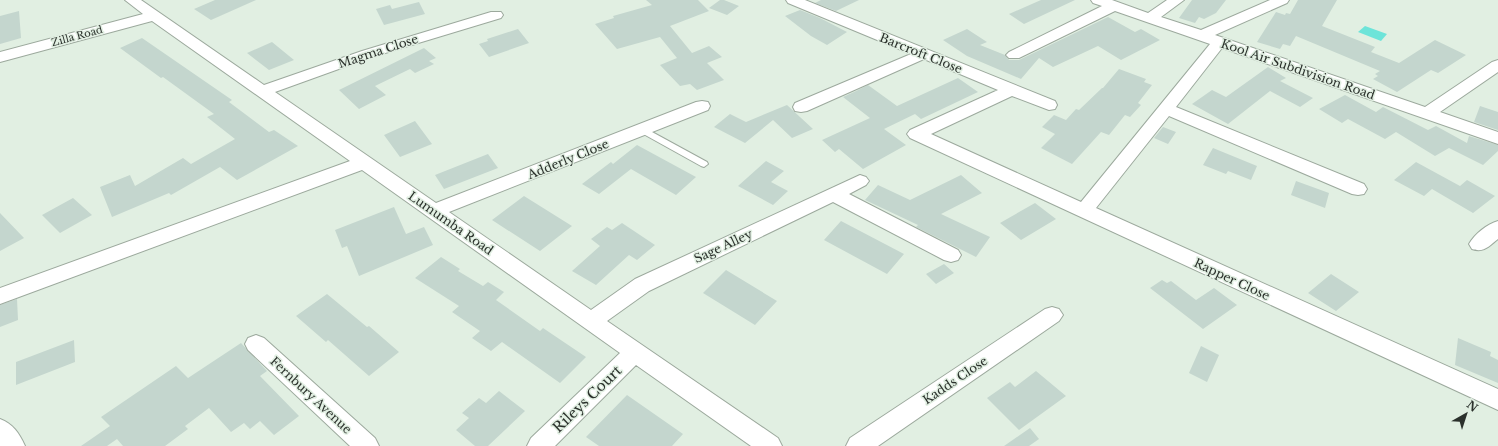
<svg xmlns="http://www.w3.org/2000/svg" width="1498" height="446" viewBox="0 0 1498 446" font-family="'Libre Baskerville',serif">
	<style>
		.water { fill: #6de4d9 }
		.building { fill: #c4d6ce }
		.lines { fill: none; stroke-linecap: round; stroke-linejoin: round }
		.lane-casing { stroke: #9ca99d; stroke-width: 2 }
		.street-casing { stroke: #9ca99d; stroke-width: 2 }
		.secondary-casing { stroke: #9ca99d; stroke-width: 2 }
		.lane { fill: #fff; fill-rule: evenodd }
		.street { fill: #fff; fill-rule: evenodd }
		.secondary { fill: #fff; fill-rule: evenodd }
		.labels { text-anchor: middle; dominant-baseline: central; stroke-width: 3; stroke-linejoin: round; paint-order: stroke }
		.far-street-label { font-size: 10px; fill: #2b312c; stroke: #e1efe2 }
		.street-label { font-size: 12px; fill: #2b312c; stroke: #e1efe2 }
		.near-street-label { font-size: 14px; fill: #2b312c; stroke: #e1efe2 }
	</style>
	<rect width="100%" height="100%" fill="#e1efe2"/>
	<!-- water -->
	<path class="water" d="M1365,26L1387,34L1381,41L1358,32Z"/>
	<!-- building -->
	<path class="building" d="M215,0H256L211,20L194,9Z
		M646,0H698L709,11L670,26L692,53L709,46L722,57L707,63L724,80L697,90L690,84L680,86L660,65L677,58L660,37L617,49L595,24L614,18L613,16L652,5Z
		M720,0H724L739,6L727,15L709,8Z
		M821,0H859L836,11L815,3Z
		M1041,0H1075L1024,24L1009,14Z
		M1192,0H1226L1216,13L1204,19L1199,17L1195,23L1179,18Z
		M1298,0H1337L1322,26L1375,47L1371,52L1399,63L1435,40L1466,55L1438,73L1431,70L1397,92L1373,79L1378,76L1375,74L1380,71L1296,36L1290,46L1283,44L1280,49L1257,42L1276,12L1285,15L1286,13L1290,14Z
		M419,2L425,14L384,25L376,9L390,5L392,9Z
		M800,10L820,18L847,32L827,45L811,36L785,16Z
		M19,11L21,38L0,44V16Z
		M1108,17L1135,32L1141,29L1160,40L1121,60L1098,46L1053,67L1039,58L1021,79L967,56L943,40L967,29L987,42L980,45L1005,55L1009,60H1019Z
		M518,29L529,43L489,57L479,44L488,41L487,39Z
		M142,38L232,100L229,102L269,132L274,130L298,146L237,180L220,167L171,195L169,193L112,217L100,187L130,175L135,186L183,158L191,164L235,139L207,117L214,114L163,77L161,78L120,48Z
		M272,42L294,60L269,70L247,53Z
		M424,48L436,58L429,61L434,64L415,73L410,69L375,86L386,95L359,109L339,90Z
		M1268,67L1286,78L1280,81L1313,98L1300,107L1270,91L1228,124L1192,104L1212,90L1226,97Z
		M1119,69L1146,79L1144,82L1152,85L1138,103L1141,105L1130,117L1125,115L1109,135L1101,132L1072,164L1041,148L1055,134L1042,127L1054,115L1066,120L1076,109L1079,110L1102,88H1103Z
		M958,78L978,92L921,119L915,114L884,129L906,145L863,169L839,149L835,152L822,140L870,118L843,97L854,92L868,85L897,106Z
		M1345,95L1376,112L1383,107L1428,130L1436,126L1467,143L1469,136L1498,145V151L1483,165L1449,148L1435,156L1396,132L1385,139L1348,119L1342,123L1319,109Z
		M787,105L813,129L792,138L773,120L745,143L714,127L730,114L746,122Z
		M1480,106L1498,112V130L1474,122Z
		M415,121L432,144L400,157L384,135Z
		M1163,127L1176,132L1168,144L1154,138Z
		M637,145L696,177L676,195L631,169L599,194L582,184L611,162L613,164Z
		M1213,148L1257,166L1251,180L1228,171L1226,174L1203,165Z
		M488,154L498,168L444,189L435,175Z
		M766,161L784,171L771,182L788,191L773,205L738,186Z
		M1416,162L1460,186L1467,180L1495,196L1473,213L1432,189L1424,196L1394,180Z
		M961,175L982,193L941,214L990,237L976,257L916,227L918,225L865,200L878,185L910,200Z
		M1296,181L1329,193L1325,208L1291,195Z
		M524,196L572,226L540,251L492,220Z
		M73,198L92,215L60,233L42,215Z
		M1035,203L1056,219L1021,240L1000,223Z
		M394,207L406,234L424,227L433,245L359,276L347,246L342,248L335,230Z
		M0,213L24,238L0,251Z
		M841,221L904,254L887,274L824,240Z
		M622,223L655,245L637,260L629,255L596,285L572,271L600,246L591,239L607,227L612,230Z
		M441,257L460,269L458,271L483,286L488,282L504,292L496,300L540,331L543,328L586,357L560,383L502,342L491,351L472,338L480,331L452,312L459,306L415,278Z
		M944,264L954,273L936,284L926,274Z
		M726,270L777,301L755,325L703,293Z
		M1331,274L1359,292L1336,311L1308,293Z
		M1162,280L1167,283L1171,281L1196,300L1214,288L1237,305L1203,329L1150,288Z
		M327,294L367,327L369,326L399,352L369,376L328,340L326,342L296,316Z
		M17,299L18,320L0,327V305Z
		M1458,338L1491,352L1490,356L1498,360V383L1455,365Z
		M74,340L75,362L16,385V362Z
		M241,343L267,371L260,376L299,416L274,435L260,421L250,429L244,423L231,432L209,408L185,426L188,429L165,446H123L117,439L107,446H81L110,426L101,417L176,366L188,378Z
		M1201,346L1219,355L1207,382L1189,373Z
		M1036,371L1066,396L1019,430L987,398L1010,382L1015,387Z
		M499,391L525,411L488,446H475L456,430L469,418L462,413L479,398L486,403Z
		M627,395L683,434L672,446H599L586,437Z
		M1030,428L1039,439L1029,446H1004Z"/>
	<g class="lines">
		<!-- lane casing -->
		<g class="lane-casing">
			<path id="lane" d="M641,126L707,162L708,164L704,167L701,166L638,131L637,129L638,127Z"/>
		</g>
		<!-- street casing -->
		<g class="street-casing">
			<path id="street" d="M125,0H141L264,85L362,51L491,12H501L503,15L501,18L372,57L275,92L436,203L696,102L702,101L708,102L710,106L708,110L449,212L591,310L635,279L860,175L866,177L869,181L866,185L849,194L958,250L961,255L958,260L951,262L944,260L833,202L649,291L607,321L778,438L782,446H751L636,365L555,446H527L531,438L620,353L362,170L0,304V288L350,161L152,21L0,62V52L143,14Z
				M786,0H805L1055,101L1057,105L1055,109L1049,110L1012,96L931,134L1081,202L1210,44L1115,11L1019,58H1009L1006,55L1009,52L1102,6L1093,3L1091,0H1112L1148,13L1167,0H1184L1161,17L1201,30L1270,0H1289L1287,3L1215,35L1425,107L1492,62L1498,60V72L1440,112L1498,132V144L1222,48L1176,107L1364,184L1367,189L1364,194L1358,195L1352,194L1169,116L1096,208L1498,389V410L910,138L907,134L910,130L998,90L924,59L807,111L801,112L795,111L793,107L795,103L911,54L788,3Z
				M1498,221V239C1489,246 1484,253 1472,249L1469,244C1475,234 1487,224 1498,221Z
				M1052,307L1059,309L1063,315L1059,321L878,446H846L850,438L1045,309Z
				M256,335L264,338L375,438L379,446H350L248,350L245,344L248,338Z"/>
		</g>
		<!-- secondary casing -->
		<g class="secondary-casing">
			<path id="secondary" d="M0,419C13,424 19,433 25,446H0Z"/>
		</g>
		<!-- lane -->
		<use href="#lane" class="lane"/>
		<!-- street -->
		<use href="#street" class="street"/>
		<!-- secondary -->
		<use href="#secondary" class="secondary"/>
	</g>
	<g class="labels">
		<!-- far-street labels -->
		<g class="far-street-label">
			<text transform="translate(77 36) rotate(-15)">Zilla Road</text>
		</g>
		<!-- street labels -->
		<g class="street-label">
			<text transform="translate(378 51) rotate(-18)">Magma Close</text>
			<text transform="translate(921 53) rotate(22)">Barcroft Close</text>
			<text transform="translate(1298 69) rotate(19)">Kool Air Subdivision Road</text>
			<text transform="translate(568 159) rotate(-22)">Adderly Close</text>
			<text transform="translate(451 223) rotate(35)">Lumumba Road</text>
			<text transform="translate(723 246) rotate(-25)">Sage Alley</text>
			<text transform="translate(1232 279) rotate(25)">Rapper Close</text>
			<text transform="translate(955 380) rotate(-34)">Kadds Close</text>
			<text transform="translate(311 395) rotate(43)">Fernbury Avenue</text>
		</g>
		<!-- near-street labels -->
		<g class="near-street-label">
			<text transform="translate(587 399) rotate(-44)">Rileys Court</text>
		</g>
	</g>
	<!-- north arrow -->
	<g transform="translate(1466 414) rotate(39)" stroke="#e1efe2" stroke-width="3" paint-order="stroke">
	<path d="M0-3L7 15L0 10L-7 15Z" fill="#2b312c"/>
	<text y="-6" font-size="11" font-weight="bold" text-anchor="middle" fill="#2b312c">N</text>
	</g>
</svg>
